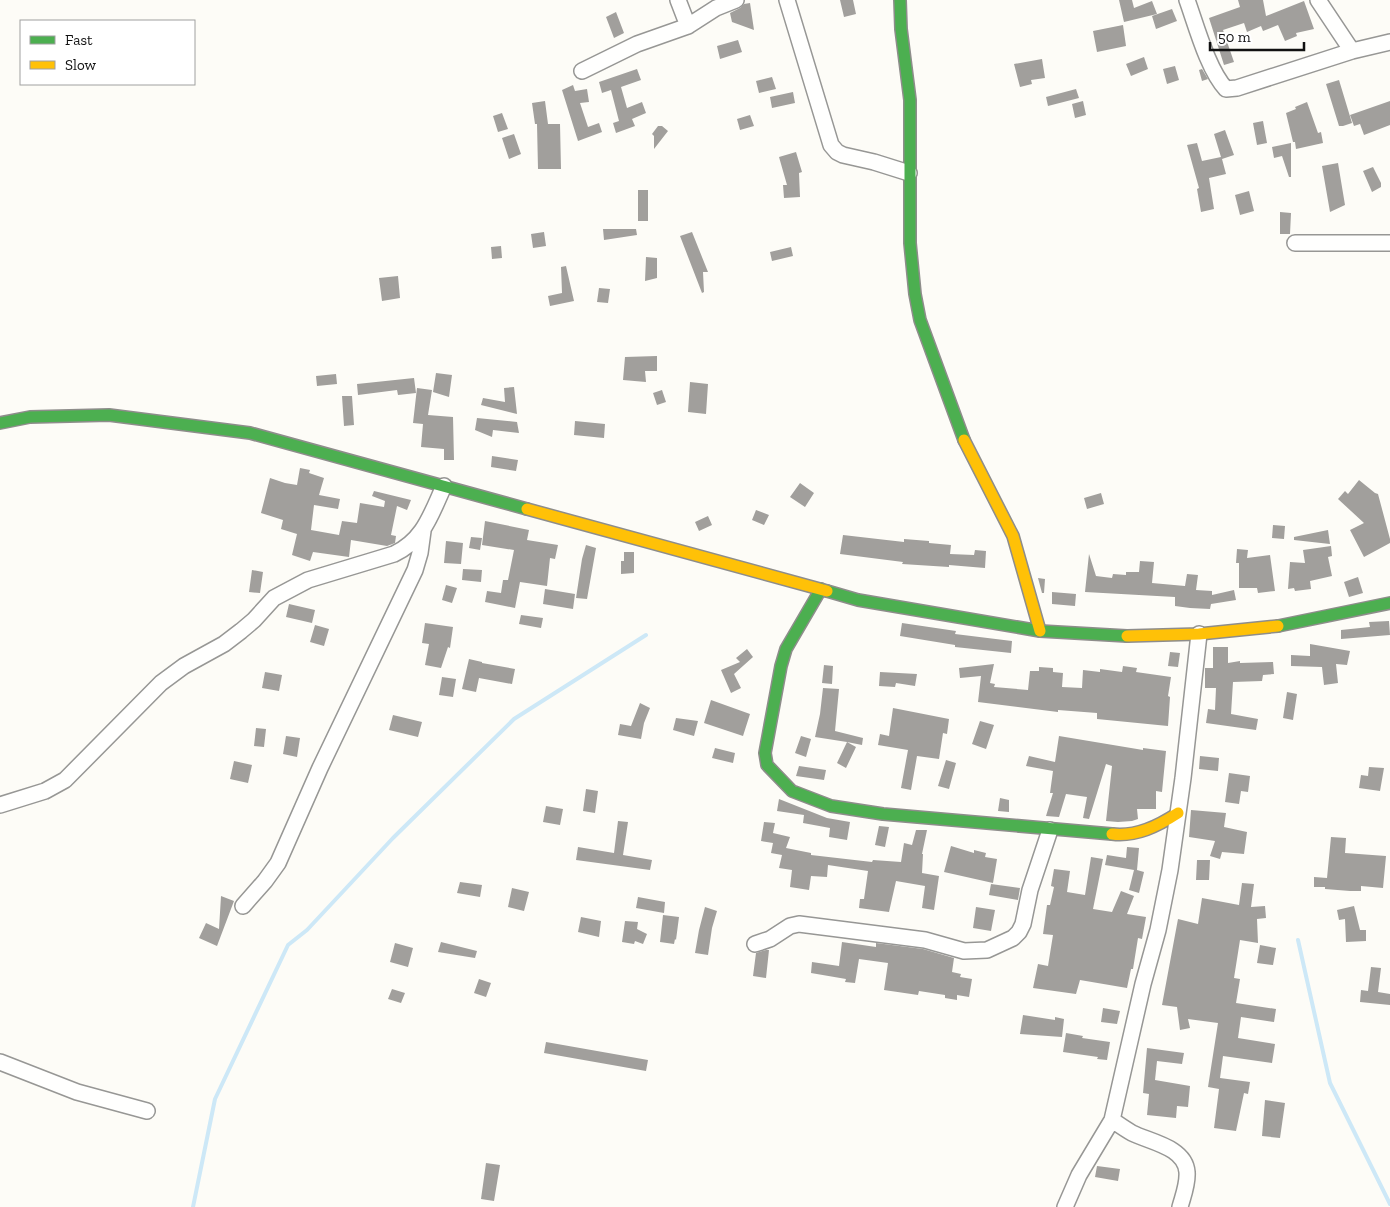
<svg xmlns="http://www.w3.org/2000/svg" width="1390" height="1207" viewBox="0 0 1390 1207" font-family="'Zilla Slab',serif">
	<style>
		.lines { fill: none; stroke-linecap: round; stroke-linejoin: round }
		.stream { stroke: #cde8f7; stroke-width: 4 }
		.building { fill: #a19f9c }
		.street-casing { stroke: #979795; stroke-width: 18 }
		.fast-casing { stroke: #8e8d8b; stroke-width: 14 }
		.slow-casing { stroke: #8e8d8b; stroke-width: 14 }
		.street { stroke: #fffffe; stroke-width: 15 }
		.fast { stroke: #4caf50; stroke-width: 11 }
		.slow { stroke: #ffc107; stroke-width: 11 }
	</style>
	<rect width="100%" height="100%" fill="#fdfcf7"/>
	<g class="lines">
		<!-- stream -->
		<path class="stream" d="M1298,940L1330,1083L1390,1204
			M193,1207L215,1099L288,945L307,930L393,838L514,719L646,635"/>
	</g>
	<!-- building -->
	<path class="building" d="M840,0H853L856,14L844,17Z
		M1119,0H1132L1134,8L1152,1L1157,14L1124,22Z
		M1238,0H1263L1266,16L1304,1L1314,29L1296,33L1297,36L1285,41L1278,25L1263,31L1261,26L1247,32L1244,23L1223,30L1234,62L1224,65L1209,18L1240,7Z
		M750,3L754,30L732,22L730,13L740,8L744,4Z
		M1172,9L1177,21L1156,29L1152,16Z
		M616,12L624,33L614,38L606,17Z
		M1123,25L1126,46L1097,52L1093,31Z
		M738,40L742,52L720,59L717,46Z
		M1144,57L1148,69L1131,76L1126,64Z
		M1042,59L1045,78L1031,80L1032,84L1020,87L1014,64Z
		M1175,66L1179,80L1167,84L1163,69Z
		M637,69L641,80L621,87L627,108L642,102L646,113L632,119L635,126L616,133L613,123L619,121L611,90L602,93L599,82Z
		M1202,69L1208,79L1202,81L1199,70Z
		M772,77L776,89L759,93L756,81Z
		M1339,80L1352,123L1343,126H1339L1326,84Z
		M573,85L575,91L587,89L589,102L580,103L588,127L599,123L602,132L578,141L562,90Z
		M1076,89L1079,98L1048,106L1046,97Z
		M793,92L795,103L772,108L770,97Z
		M545,101L548,124H560L561,169H538L537,124H535L532,103Z
		M1083,101L1086,115L1075,118L1072,104Z
		M1390,101V125L1364,135L1360,124L1354,126L1350,115Z
		M1307,102L1318,133L1321,132L1323,143L1296,149L1295,142H1293L1286,113L1296,109L1295,107Z
		M502,113L508,129L498,132L493,116Z
		M750,115L754,126L740,130L737,119Z
		M1263,121L1267,143L1257,145L1253,123Z
		M658,126H662L668,131L654,149V136L652,134Z
		M1225,130L1234,155L1222,159L1226,174L1209,178L1214,209L1201,212L1197,189L1199,188L1187,145L1197,143L1202,161L1221,157L1214,134Z
		M514,134L521,154L509,159L502,138Z
		M1291,143V177H1289L1282,156L1274,158L1272,147Z
		M796,152L802,172L799,173L800,197L784,198L783,185H787L779,157Z
		M1338,163L1345,205L1330,212L1322,166Z
		M1373,167L1381,183V187L1372,192L1363,171Z
		M638,190H648V221H638Z
		M1249,191L1254,211L1240,215L1235,195Z
		M1280,212L1291,213L1290,234H1280Z
		M603,229H636L637,235L604,240Z
		M544,232L546,246L533,248L531,234Z
		M692,232L708,272H703L704,292L702,293L680,236Z
		M501,246L502,258L492,259L491,247Z
		M791,247L793,256L772,261L770,252Z
		M646,257L657,258V278L645,281Z
		M566,266L574,301L550,306L548,296L562,293L561,267Z
		M398,276L400,298L382,301L379,278Z
		M599,288L610,289L608,303L597,302Z
		M657,356V371H645L646,382L623,380L625,357Z
		M436,373L452,375L449,397L433,392Z
		M336,374L337,384L317,386L316,376Z
		M414,378L416,393L398,395L397,390L358,395L357,384Z
		M690,382L708,384L706,414L688,412Z
		M514,387L517,414L481,405L483,398L505,402L504,388Z
		M417,388L432,390L428,415L453,417L454,460H444V449L421,447L423,424L413,423Z
		M662,390L666,402L657,405L653,393Z
		M342,396H352L354,425L344,426Z
		M477,418L517,422L519,433L493,430L492,437L475,430Z
		M575,421L605,424L604,438L574,435Z
		M492,456L518,460L516,471L491,467Z
		M300,468L310,470L309,473L324,478L319,495L340,499L338,509L314,505L311,530L339,535L342,521L357,523L360,503L384,507L385,501L372,496L374,491L411,500L407,510L397,506L391,535L396,536L395,543L387,546L351,540L349,557L313,552L310,561L292,555L297,534L281,529L283,520L261,513L270,478L285,483L297,485Z
		M1359,480L1375,493L1378,494L1390,539V543L1364,557L1350,530L1364,523L1338,499L1345,491L1348,494Z
		M800,483L814,493L805,507L790,497Z
		M1101,493L1104,504L1087,509L1084,498Z
		M756,510L769,515L764,525L752,520Z
		M708,516L712,525L699,531L695,522Z
		M485,521L529,530L527,540L558,545L555,559L550,558L547,586L520,582L515,608L485,602L487,591L501,593L503,580H508L514,550L482,545Z
		M1273,525L1285,526L1284,539L1272,538Z
		M1328,530L1330,544L1294,540V537Z
		M843,535L904,542V539L929,541V543L951,545L950,554L974,555L975,550L986,551L985,568L949,565V567L902,564L903,562L840,554Z
		M471,537L482,538L480,550L469,548Z
		M446,541L463,543L461,564L444,563Z
		M586,545L596,548L587,599L576,598L582,559Z
		M1331,546L1332,556L1328,557L1332,576L1310,581L1311,589L1295,591L1294,588L1288,589L1290,562L1305,563L1303,550Z
		M1237,549L1248,550L1247,558L1270,555L1275,591L1258,593L1257,588H1239V563H1236Z
		M624,552H634V573L621,574V561H624Z
		M1089,554L1096,576L1112,578L1113,574L1126,575V572H1139L1140,561L1154,562L1152,583L1185,586L1187,574L1198,575L1196,590L1212,591V595L1234,590L1236,600L1211,604L1210,609L1190,608L1175,606V597L1085,592Z
		M463,569L482,570L481,582L462,580Z
		M252,570L263,572L260,593L249,592Z
		M1358,577L1363,593L1349,597L1344,582Z
		M1038,578L1045,579L1044,593H1042Z
		M446,585L457,588L452,603L442,600Z
		M545,589L575,594L573,609L543,604Z
		M1052,592L1076,594L1075,606L1052,604Z
		M289,604L315,610L312,623L286,617Z
		M521,615L543,618L541,628L519,624Z
		M1389,621L1390,635L1341,639V630L1370,627L1369,622Z
		M425,623L453,627L450,648L448,647L441,668L425,665L429,644L422,643Z
		M902,623L956,631L955,634L1012,641L1011,653L955,647V645L900,636Z
		M315,625L329,629L324,646L310,642Z
		M1310,644L1350,651L1347,665L1336,664L1338,683L1324,685L1322,667L1291,666V655L1310,656Z
		M1213,647H1228V663L1240,661V663L1273,662L1274,674L1263,675L1262,681L1233,682L1231,714L1258,719L1256,730L1206,723L1208,709L1215,710L1216,688H1205V668H1213Z
		M747,649L753,657L734,674L741,688L731,693L721,670L740,662L736,658Z
		M1170,652L1180,653L1178,667L1168,666Z
		M469,659L482,662V663L515,669L512,684L479,678L476,692L462,689Z
		M994,664L990,683L995,684L994,687L1028,690L1030,671H1039V667L1053,668V672L1063,673L1062,687L1082,688L1083,670L1100,672V669L1122,672L1123,666L1137,668L1136,672L1171,677L1168,696L1170,697L1168,726L1097,719V713L1058,710V712L978,702L981,676L960,678L959,668Z
		M824,665L833,666L832,684L822,683Z
		M265,672L282,675L279,691L262,688Z
		M880,672L917,674L915,686L896,683L895,687L879,686Z
		M442,677L456,679L453,697L439,695Z
		M823,688L839,689L835,731L863,738L862,745L847,742L856,747L846,768L837,763L847,742L815,737L820,714Z
		M1287,692L1297,694L1293,720L1283,718Z
		M711,700L750,714L743,736L704,723Z
		M640,703L650,708L644,723L641,739L618,735L620,724L631,726Z
		M893,708L949,719L947,734L943,733L939,759L917,756L911,790L901,788L908,750L878,745L880,734L889,736Z
		M393,715L422,722L418,737L389,730Z
		M676,718L698,721L694,736L673,730Z
		M980,721L994,725L986,749L972,744Z
		M256,728L266,729L264,747L254,746Z
		M286,736L300,738L297,757L283,754Z
		M801,736L811,739L806,757L795,753Z
		M1059,736L1143,750V748L1166,751L1162,792L1156,791V809H1137L1138,819L1132,821L1118,822L1106,821L1112,766L1106,764L1089,819L1083,818L1087,797L1066,794L1059,817L1046,816L1053,793H1050L1053,771L1026,766L1029,756L1055,762Z
		M715,748L735,753L733,763L712,758Z
		M1200,756L1219,758L1218,771L1199,769Z
		M946,760L956,763L949,789L938,786Z
		M234,761L252,765L248,783L230,779Z
		M799,766L826,770L824,780L796,776Z
		M1369,767L1384,768L1380,791L1359,788L1361,775L1368,776Z
		M1229,773L1250,776L1248,792L1241,791L1239,804L1225,802Z
		M586,789L598,791L595,813L583,811Z
		M1000,798L1009,800V812L998,811Z
		M779,799L827,818L850,822L847,840L829,837L830,828L803,823L804,815L777,811Z
		M546,806L563,809L560,825L543,822Z
		M1191,810L1226,813L1224,827L1247,832L1244,854L1222,852L1220,859L1210,856L1215,841L1189,837Z
		M618,821L628,822L623,855L652,860L650,870L576,860L578,847L614,853Z
		M764,822L775,823L773,833L790,837L786,848L811,853V855L872,862L873,860L901,862L904,843L912,845L916,830H927L922,854H923L922,873L939,876L934,910L922,908L925,886L896,881L889,912L859,908L860,899H864L868,871L828,865L827,877L811,876L809,890L790,887L792,870L779,868L782,855L771,853L773,843L761,841Z
		M879,826L889,827L885,847L875,845Z
		M1331,837L1346,838L1345,853L1386,856L1383,888L1361,886V891H1350L1325,889V887H1314V877L1327,878Z
		M951,846L974,853V850L986,853L985,857L997,859L993,883L944,872Z
		M1127,847L1139,848L1137,870L1144,872L1139,893L1129,890L1134,870L1105,865L1107,855L1126,858Z
		M1091,857L1103,859L1093,909L1112,912L1121,891L1134,896L1127,914L1146,917L1142,939L1138,938L1133,969H1131L1127,988L1080,980L1076,994L1033,988L1038,964L1048,966L1053,935L1043,934L1047,905H1050L1054,887L1051,886L1054,869L1070,871L1067,892L1085,895Z
		M1197,860H1210L1209,880H1196Z
		M460,882L482,885L480,897L457,893Z
		M1242,883L1254,884L1251,907L1265,906L1266,918L1257,919L1258,943L1240,940L1234,978L1240,979L1236,1003L1276,1009L1274,1022L1241,1017L1238,1038L1275,1044L1272,1063L1223,1056L1220,1078L1250,1082L1248,1094L1244,1093L1236,1131L1214,1128L1219,1089L1208,1087L1218,1023L1188,1019L1190,1028L1180,1030L1177,1007L1162,1005L1178,919L1198,924L1202,898L1239,905Z
		M991,884L1020,888L1018,900L989,895Z
		M512,888L529,892L524,911L508,907Z
		M221,896L234,901L217,946L199,938L206,923L219,929Z
		M638,897L665,902L664,913L636,908Z
		M1354,906L1360,930H1366V941L1346,942L1345,919L1339,920L1337,910Z
		M705,907L717,911L712,928L708,955L695,953L699,930Z
		M976,907L995,910L991,931L973,928Z
		M663,915L679,917L676,940L675,939L674,944L660,942Z
		M581,917L601,921L599,937L578,932Z
		M625,921L638,922L637,929L647,934L643,944L635,941L634,944L622,942Z
		M441,942L477,951L475,958L438,952Z
		M842,942L876,947V943L923,949L954,958L952,972L961,974L960,977L972,979L969,997L957,995V1000L945,998V995L919,991L918,995L884,990L888,963L859,959L855,983L845,982L846,979L811,973L812,962L839,966Z
		M395,943L413,948L408,967L390,962Z
		M1260,945L1276,948L1273,965L1257,963Z
		M766,950H769L766,978L753,976L756,953Z
		M1371,967L1381,968L1378,992L1390,994V1005L1360,1002L1361,990L1368,991Z
		M479,979L491,983L486,997L474,993Z
		M392,989L405,993L401,1003L388,999Z
		M1103,1008L1120,1011L1117,1024L1101,1022Z
		M1023,1015L1055,1020V1017L1064,1019L1062,1037L1020,1034Z
		M1066,1033L1083,1036L1082,1038L1110,1042L1107,1060L1097,1059L1098,1057L1063,1052Z
		M546,1042L648,1060L646,1071L544,1053Z
		M1147,1048L1184,1053L1182,1064L1157,1061L1155,1080L1190,1086L1188,1107L1177,1106L1176,1118L1147,1115L1149,1094L1143,1093Z
		M1265,1100L1285,1103L1280,1138L1262,1136Z
		M486,1163L500,1165L494,1201L481,1199Z
		M1097,1166L1120,1169L1118,1181L1095,1177Z"/>
	<g class="lines">
		<!-- street casing -->
		<g class="street-casing">
			<path id="street" d="M678,0L688,26
				M787,0L831,145L837,152L843,155L874,162L909,173
				M1187,0C1196,25 1208,70 1226,89L1237,88L1352,51L1390,42
				M1318,0L1352,51
				M582,71L637,44L688,26L716,8L736,0
				M1295,243H1390
				M0,805L45,791L65,780L161,683L184,666L224,644L241,631L254,620L274,598L308,580L394,554C424,540 431,514 444,486
				M243,906L265,881L278,863L320,768L415,570L420,553L423,531
				M755,944L770,939L790,926L799,924L925,940L964,951L987,950L1013,938L1019,932L1023,924L1030,890L1050,830
				M0,1062L77,1092L147,1111
				M1112,1120C1118,1124 1125,1129 1132,1133C1150,1142 1185,1147 1187,1172C1188,1184 1183,1196 1180,1207
				M1065,1207L1079,1175L1112,1120L1143,984L1158,930L1170,870L1183,778L1199,634"/>
		</g>
		<!-- fast casing -->
		<g class="fast-casing">
			<path id="fast" d="M900,0L901,29L910,100V243L915,294L920,320L964,440
				M0,423L30,417L109,415L250,433L527,509
				M821,589L786,649L781,666L765,753L767,765L792,791L831,806L883,814L1112,834
				M827,591L858,600L1040,631L1127,636
				M1278,626L1390,603"/>
		</g>
		<!-- slow casing -->
		<g class="slow-casing">
			<path id="slow" d="M964,440L1013,536L1040,631
				M527,509L827,591
				M1127,636L1199,634L1278,626
				M1112,834C1136,837 1158,826 1178,813"/>
		</g>
		<!-- street -->
		<use href="#street" class="street"/>
		<!-- fast -->
		<use href="#fast" class="fast"/>
		<!-- slow -->
		<use href="#slow" class="slow"/>
	</g>
	<!-- legend -->
	<rect x="20" y="20" width="175" height="65" fill="#ffffff" stroke="#a0a0a0"/>
	<rect x="30" y="36" width="25" height="8" fill="#4caf50" stroke="#a0a0a0"/>
	<text x="65" y="45" font-size="15" fill="#111111">Fast</text>
	<rect x="30" y="61" width="25" height="8" fill="#ffc107" stroke="#a0a0a0"/>
	<text x="65" y="70" font-size="15" fill="#111111">Slow</text>
	<!-- scale -->
	<path d="M1210 42v8h94v-8" fill="none" stroke="#111111" stroke-width="2.5"/>
	<text x="1218" y="42" font-size="15" fill="#111111" stroke="#ffffff" stroke-width="4" paint-order="stroke">50 m</text>
</svg>
